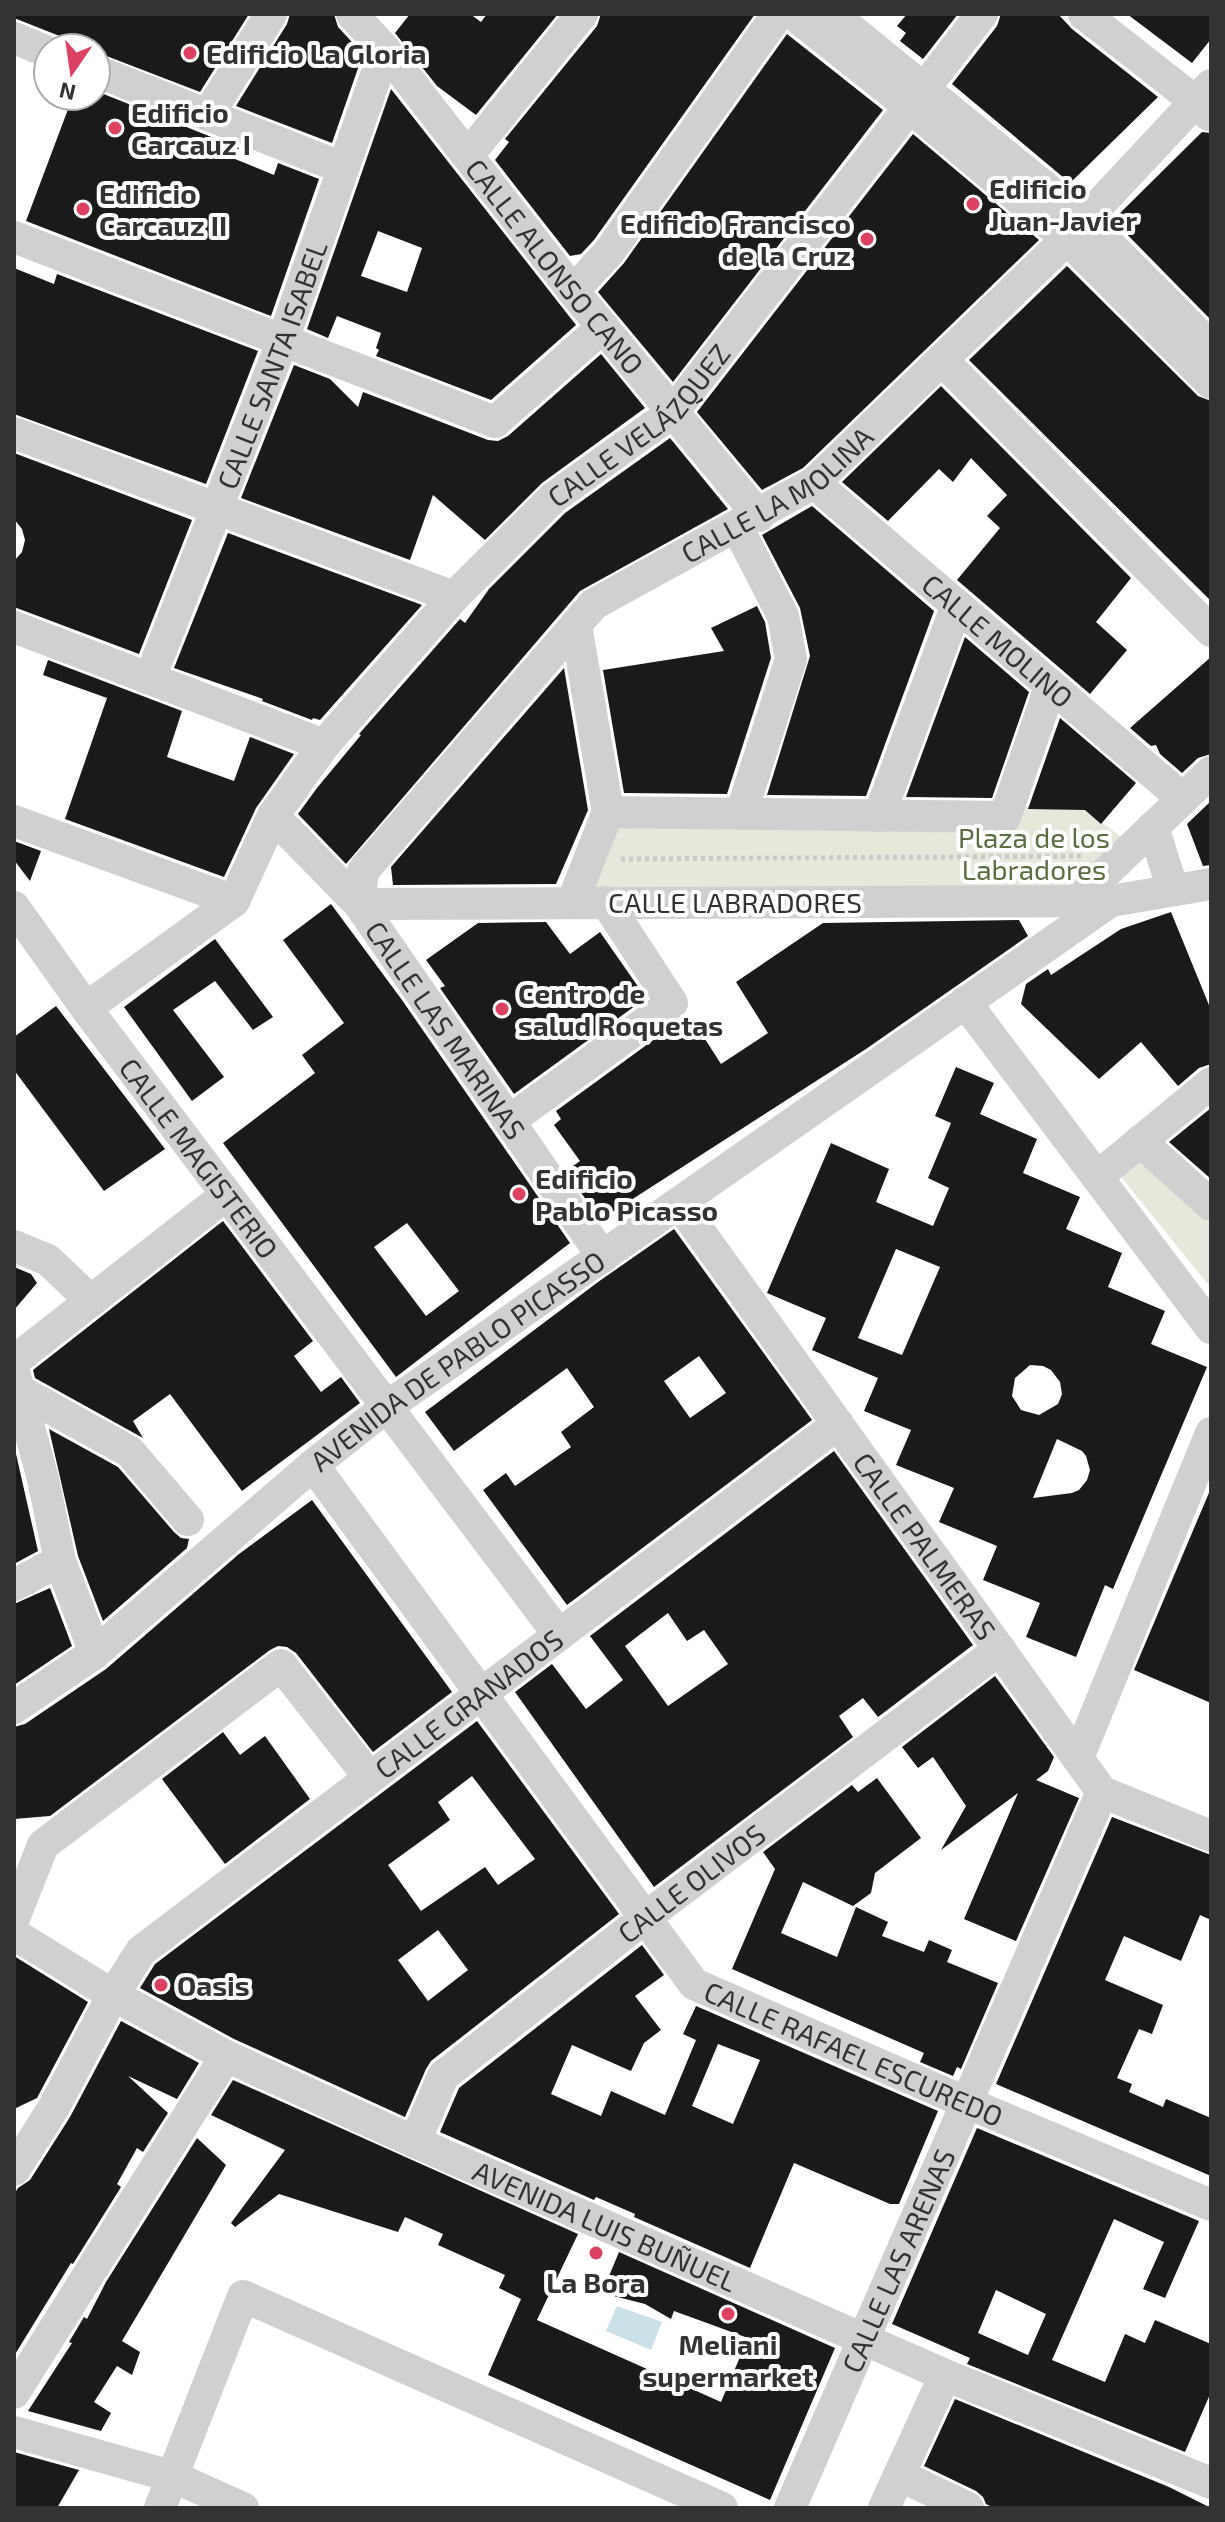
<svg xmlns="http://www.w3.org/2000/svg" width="1225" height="2522" viewBox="0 0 1225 2522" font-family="'Exo 2',sans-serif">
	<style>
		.green { fill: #e4e9dc }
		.water { fill: #cae1e8 }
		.building { fill: #1a1a1a; fill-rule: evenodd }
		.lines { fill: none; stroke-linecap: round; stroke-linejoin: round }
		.path { stroke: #cacaca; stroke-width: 5; stroke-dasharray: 4 4; stroke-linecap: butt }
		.minor { stroke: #d0d0d0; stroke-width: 32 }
		.poi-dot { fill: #dd4161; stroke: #fff; stroke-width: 3 }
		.labels { text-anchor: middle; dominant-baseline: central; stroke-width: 8; stroke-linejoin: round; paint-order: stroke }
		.poi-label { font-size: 28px; font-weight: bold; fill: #333; stroke: #fff; text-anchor: start }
		.street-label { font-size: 28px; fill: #333; stroke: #fff }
		.park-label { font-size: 28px; fill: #5b6d41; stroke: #fff }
	</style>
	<rect width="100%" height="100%" fill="#fff"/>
	<!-- green -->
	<path class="green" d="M1009,806L1084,809L1133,846L1077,900L572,903L608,812Z
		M1141,1158L1211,1225V1288L1121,1177Z"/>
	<!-- water -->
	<path class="water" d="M617,2306L662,2322L651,2350L606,2331Z"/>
	<!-- building -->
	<path class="building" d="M14,14H249L200,92L96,52V48H90L14,18Z
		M290,14H334L338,27L363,54L332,143L236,106L287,24Z
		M410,14H470L481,22L487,14H558L476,115L437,86L395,33Z
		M601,14H755L594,240L581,254L570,256L495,160L509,142L505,139L597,26Z
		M907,14H958L923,59L900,41L906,33L897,26Z
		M1001,14H1058L1072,29L1158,97L1070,183L952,84L997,26Z
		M1127,14H1211V39L1192,63Z
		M787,34L883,110L673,382L598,292L624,263Z
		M391,89L576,325L491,400L376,356L379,350L376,348L381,333L337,316L328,338L307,329ZM378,231L422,248L407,292L361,276Z
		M96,91L239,148L235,159L274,175L278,163L319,179L271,316L26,221L73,96H96Z
		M1202,132L1211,133V320L1113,220Z
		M913,134L1039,240L803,468L762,490L697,412Z
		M1067,266L1198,396L1211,401V601L969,360Z
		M14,268L54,284L57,274L258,351L206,484L14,414Z
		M601,354L645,408L542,483L485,540L433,495L410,560L241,498L294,365L330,379L358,407L363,392L488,440L498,441L508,436Z
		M941,386L1131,578L1096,622L1127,650L1090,694L957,580L1000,528L987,516L1007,495L971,458L953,482L939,469L888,521L842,482Z
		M670,438L728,509L580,591L346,864L298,814L317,788L361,735L359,734L460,619L465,623L489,589L565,513Z
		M14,453L192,520L139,654L14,607V561L22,552L25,540L22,529L14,519Z
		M812,506L934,611L866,796L767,795L810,656L800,608L762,535Z
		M228,533L422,605L320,720L313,718L312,720L262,701L263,699L174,668Z
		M757,606L765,622L771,658L727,794L624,793L603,670L724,651L711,628Z
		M965,637L1029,692L992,798L906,797Z
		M1211,657V754L1198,758L1182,773L1160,754L1156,745L1151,746L1130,728Z
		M48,660L182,711L167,757L234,781L250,737L294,754L256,808L224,877L65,819L107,698L43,675Z
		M564,668L588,810L556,884L393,885L391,867Z
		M1060,718L1136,783L1101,824L1085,810L1028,809Z
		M1211,801V865L1203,866L1187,824Z
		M14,841L41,851L30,881L14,860Z
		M331,904L402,1000L570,1243L396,1377L223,1143L315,1073L302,1055L344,1023L283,940ZM407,1223L459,1291L426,1316L374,1247Z
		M1171,912L1211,1010V1064L1199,1068L1178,1086L1141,1042L1099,1079L1021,1004L1026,984L1048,969L1051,975L1121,929Z
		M1019,920L1028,936L866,1049L600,1220L566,1171L580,1161L554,1125L561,1119L556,1111L689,1014L721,1064L768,1033L736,982L823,923Z
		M546,922L570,954L600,932L646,998L514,1094L440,988L445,986L426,960L478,923Z
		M215,939L273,1017L253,1030L215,981L173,1010L224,1077L192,1101L124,1007Z
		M56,1006L165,1149L104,1191L14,1070V1037Z
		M956,1067L994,1083L980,1114L1037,1139L1023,1173L1080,1197L1066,1229L1122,1253L1108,1287L1165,1311L1151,1344L1207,1367L1113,1589L1105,1585L1076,1657L1026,1637L1040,1603L983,1580L997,1546L939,1522L954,1488L896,1465L911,1430L864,1411L878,1378L812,1350L826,1318L767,1293L831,1143L889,1169L876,1202L933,1226L949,1188L928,1178L951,1123L935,1116ZM896,1249L940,1267L902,1355L858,1338ZM1030,1365L1043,1366L1051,1370L1060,1382L1062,1394L1058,1404L1039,1415L1021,1410L1012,1396L1015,1378ZM1057,1439L1082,1451L1086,1456L1090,1470L1087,1480L1079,1490L1072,1493L1033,1498Z
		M1211,1108V1179L1169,1142Z
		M223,1221L313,1341L294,1356L321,1392L341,1377L360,1403L242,1491L170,1394L133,1421L143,1438L35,1378L33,1370Z
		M674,1229L812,1420L567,1605L483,1490L506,1473L515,1486L571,1447L561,1432L594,1407L567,1368L454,1451L425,1412L598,1282ZM699,1356L726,1393L690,1418L664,1381Z
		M14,1267L31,1274L37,1283L14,1310Z
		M49,1429L118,1467L174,1532L181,1538L189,1539L187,1548L103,1621L78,1556Z
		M14,1445L38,1551L14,1564Z
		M834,1451L973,1645L878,1717L863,1698L839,1716L853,1737L654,1887L515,1692L552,1664L586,1709L623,1680L590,1636ZM668,1613L687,1641L704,1630L728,1664L668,1706L625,1646Z
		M1211,1488V1703L1134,1670Z
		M312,1500L452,1692L373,1752L296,1653L287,1647L278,1646L270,1650L50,1816L14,1819V1727L25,1724L106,1669L239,1554Z
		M50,1588L72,1646L14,1685V1604Z
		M995,1676L1054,1757L1048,1771L1036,1780L1079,1798L1016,1941L964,1919L1018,1793L941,1850L966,1806L933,1757L918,1768L902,1747Z
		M477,1721L619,1914L431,2061L426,2069L405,2117L234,2039L140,1988L155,1964ZM472,1776L535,1859L498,1885L485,1867L421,1911L388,1865L450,1820L438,1802ZM438,1930L468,1970L428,2001L398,1960Z
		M223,1732L240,1755L265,1736L310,1799L225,1864L162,1779Z
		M877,1778L921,1838L875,1873L871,1893L853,1906L803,1882L781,1933L837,1957L856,1907L888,1922L882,1936L924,1952L929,1940L952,1950L947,1962L998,1983L961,2069L957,2067L953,2076L920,2062L924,2053L732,1969L775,1869L763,1852L852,1785L858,1792Z
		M1112,1817L1211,1855V1920L1200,1915L1181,1961L1124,1936L1105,1980L1163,2005L1152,2034L1139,2029L1117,2078L1132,2084L1129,2092L1163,2107L1166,2099L1211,2118V2176L996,2084Z
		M642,1945L664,1975L635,1996L661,2030L644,2043L631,2071L572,2045L551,2094L601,2116L611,2091L665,2115L696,2040L683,2034L696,2006L938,2111L899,2204H890L794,2163L750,2268L634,2217L635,2214L596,2197L594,2200L440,2132L459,2088ZM718,2044L760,2060L733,2124L692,2106Z
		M14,1956L88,2002L37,2098L14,2109Z
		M121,2021L199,2063L177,2099L128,2076L168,2113L143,2152L137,2148L117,2184L121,2187L73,2264L71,2263L14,2356V2194L18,2188L30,2180L70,2117Z
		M233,2080L578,2234L537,2320L721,2402L748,2338L674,2311L671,2319L645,2304L602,2293L619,2252L835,2348L770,2500L488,2375L521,2299L499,2288L505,2275L438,2245L443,2234L405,2217L398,2232L279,2194L235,2227L231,2223L285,2150L211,2115Z
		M977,2128L1199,2221L1165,2298L1143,2289L1164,2242L1114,2219L1052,2360L1105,2382L1125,2334L1145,2343L1155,2320L1211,2344V2392L1185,2452L967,2364L970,2358L892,2324ZM996,2290L1046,2314L1028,2355L978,2333Z
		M197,2138L226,2165L122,2341L140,2352L132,2375L117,2366L94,2402L111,2413L101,2431L28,2411L72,2343L69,2342L84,2317L87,2319L106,2282Z
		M955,2399L1169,2487L1211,2508H994L986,2504L983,2497L976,2491L924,2466Z
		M14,2452L79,2470L57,2508H14Z"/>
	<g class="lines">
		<!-- path -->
		<path class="path" d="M621,859L1083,856"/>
		<!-- minor -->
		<g class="minor">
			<path id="s1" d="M352,14L385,50L573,291L759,516"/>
			<path d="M793,14L910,107L1067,239L1211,383"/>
			<path d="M832,14L1084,219L1211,347"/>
			<path d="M1084,14L1196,102L1209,115"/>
			<path d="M14,38L48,52"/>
			<path d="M96,71L343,168"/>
			<path d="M208,115L271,14"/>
			<path d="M469,154L582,14"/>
			<path d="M14,237L495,422L603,327"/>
			<path d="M573,291L609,252L778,14"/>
			<path d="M942,360L1211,631"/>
			<path d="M14,433L454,597"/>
			<path id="s2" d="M814,483L1182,798"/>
			<path d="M737,527L783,616L791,659L741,814"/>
			<path d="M576,625L608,812"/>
			<path d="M14,627L324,745"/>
			<path id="s3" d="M150,678L283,340L385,50"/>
			<path id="s4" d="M273,816L359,904L603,1257"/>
			<path d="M879,816L957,605"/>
			<path d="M14,821L234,901"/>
			<path d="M1153,827L1173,890"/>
			<path d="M1077,900L1211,772"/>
			<path id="s5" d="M1111,901L359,904L363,871L594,604L814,483L1067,239L1211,85"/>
			<path d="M572,903L608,812L1005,817L1051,685"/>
			<path id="s6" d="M14,907L86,1008L559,1635"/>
			<path d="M965,1002L1211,1328"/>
			<path id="s7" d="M86,1008L234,901L273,816L324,745L454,597L553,498L673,412L982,14"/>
			<path d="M509,1121L672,1003L606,902"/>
			<path d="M1140,1141L1211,1205"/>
			<path d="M1097,1177L1211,1083"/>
			<path id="s8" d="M679,1203L1102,1792L1211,1836"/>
			<path d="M14,1246L48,1260L91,1301"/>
			<path d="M14,1361L226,1195"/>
			<path d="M14,1372L43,1479L60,1561L95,1653"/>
			<path d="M20,1391L130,1452L188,1520"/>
			<path id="s9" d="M313,1465L694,1984L965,2102L1211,2205"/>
			<path d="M14,1585L60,1561"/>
			<path id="s10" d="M14,1708L95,1653L313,1465L385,1408L1111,901L1211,884"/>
			<path d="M1078,1758L1211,1433"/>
			<path d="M14,1918L43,1845L281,1665L370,1778"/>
			<path id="s11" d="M14,1934L113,1995L226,2056L415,2142L945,2375L1211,2483"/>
			<path id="s12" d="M415,2142L443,2076L646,1917L1000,1649"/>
			<path id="s13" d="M14,2170L54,2107L113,1995L141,1951L838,1424"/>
			<path d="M14,2393L226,2056"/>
			<path d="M14,2432L174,2477L243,2508"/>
			<path d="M899,2475L968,2508"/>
			<path d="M160,2508L243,2296L722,2508"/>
			<path id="s14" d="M790,2508L1102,1792"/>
			<path d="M884,2508L945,2375"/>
		</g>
	</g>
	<!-- markers -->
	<g class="poi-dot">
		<circle cx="190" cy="53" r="8"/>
		<circle cx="115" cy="128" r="8"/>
		<circle cx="973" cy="204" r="8"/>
		<circle cx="83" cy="209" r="8"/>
		<circle cx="867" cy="239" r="8"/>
		<circle cx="502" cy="1009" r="8"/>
		<circle cx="519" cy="1194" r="8"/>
		<circle cx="161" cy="1985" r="8"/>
		<circle cx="596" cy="2253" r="8"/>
		<circle cx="728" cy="2314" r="8"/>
	</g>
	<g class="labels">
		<!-- poi labels -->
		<g class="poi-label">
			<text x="206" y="53">Edificio La Gloria</text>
			<text x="131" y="112">Edificio<tspan x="131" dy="32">Carcauz I</tspan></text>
			<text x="989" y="188">Edificio<tspan x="989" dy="32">Juan-Javier</tspan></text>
			<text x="99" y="193">Edificio<tspan x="99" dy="32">Carcauz II</tspan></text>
			<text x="851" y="223" text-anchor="end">Edificio Francisco<tspan x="851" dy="32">de la Cruz</tspan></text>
			<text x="518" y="993">Centro de<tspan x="518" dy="32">salud Roquetas</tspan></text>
			<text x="535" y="1178">Edificio<tspan x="535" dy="32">Pablo Picasso</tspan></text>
			<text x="177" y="1985">Oasis</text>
			<text x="596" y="2282" text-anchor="middle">La Bora</text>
			<text x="728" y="2344" text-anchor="middle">Meliani<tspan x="728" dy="32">supermarket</tspan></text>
		</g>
		<!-- street labels -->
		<g class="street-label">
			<text stroke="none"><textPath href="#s1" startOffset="324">CALLE ALONSO CANO</textPath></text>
			<text stroke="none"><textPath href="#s3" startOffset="336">CALLE SANTA ISABEL</textPath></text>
			<text stroke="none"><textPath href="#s7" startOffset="814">CALLE VELÁZQUEZ</textPath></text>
			<text stroke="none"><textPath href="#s5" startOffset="1352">CALLE LA MOLINA</textPath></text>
			<text stroke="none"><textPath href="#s2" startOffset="242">CALLE MOLINO</textPath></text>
			<text x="735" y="902">CALLE LABRADORES</text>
			<text stroke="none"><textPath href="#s4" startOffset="276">CALLE LAS MARINAS</textPath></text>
			<text stroke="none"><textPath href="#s6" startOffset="312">CALLE MAGISTERIO</textPath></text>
			<text stroke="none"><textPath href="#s10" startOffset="564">AVENIDA DE PABLO PICASSO</textPath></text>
			<text stroke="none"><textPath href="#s8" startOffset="422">CALLE PALMERAS</textPath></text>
			<text stroke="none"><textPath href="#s13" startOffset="664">CALLE GRANADOS</textPath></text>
			<text stroke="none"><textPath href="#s12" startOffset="386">CALLE OLIVOS</textPath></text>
			<text stroke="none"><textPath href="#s9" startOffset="818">CALLE RAFAEL ESCUREDO</textPath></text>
			<text stroke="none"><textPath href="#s11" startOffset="660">AVENIDA LUIS BUÑUEL</textPath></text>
			<text stroke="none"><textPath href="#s14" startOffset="270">CALLE LAS ARENAS</textPath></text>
		</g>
		<!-- park labels -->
		<g class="park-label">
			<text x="1034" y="837">Plaza de los<tspan x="1034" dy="32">Labradores</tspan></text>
		</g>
	</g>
	<!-- border -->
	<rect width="1225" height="2522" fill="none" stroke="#333333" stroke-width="32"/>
	<!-- north arrow -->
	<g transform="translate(72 72) rotate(193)"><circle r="38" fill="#ffffff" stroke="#adadad" stroke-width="2"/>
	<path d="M0-6L14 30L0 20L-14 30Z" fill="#dd4161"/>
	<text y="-12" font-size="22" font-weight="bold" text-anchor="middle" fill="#333333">N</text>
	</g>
</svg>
